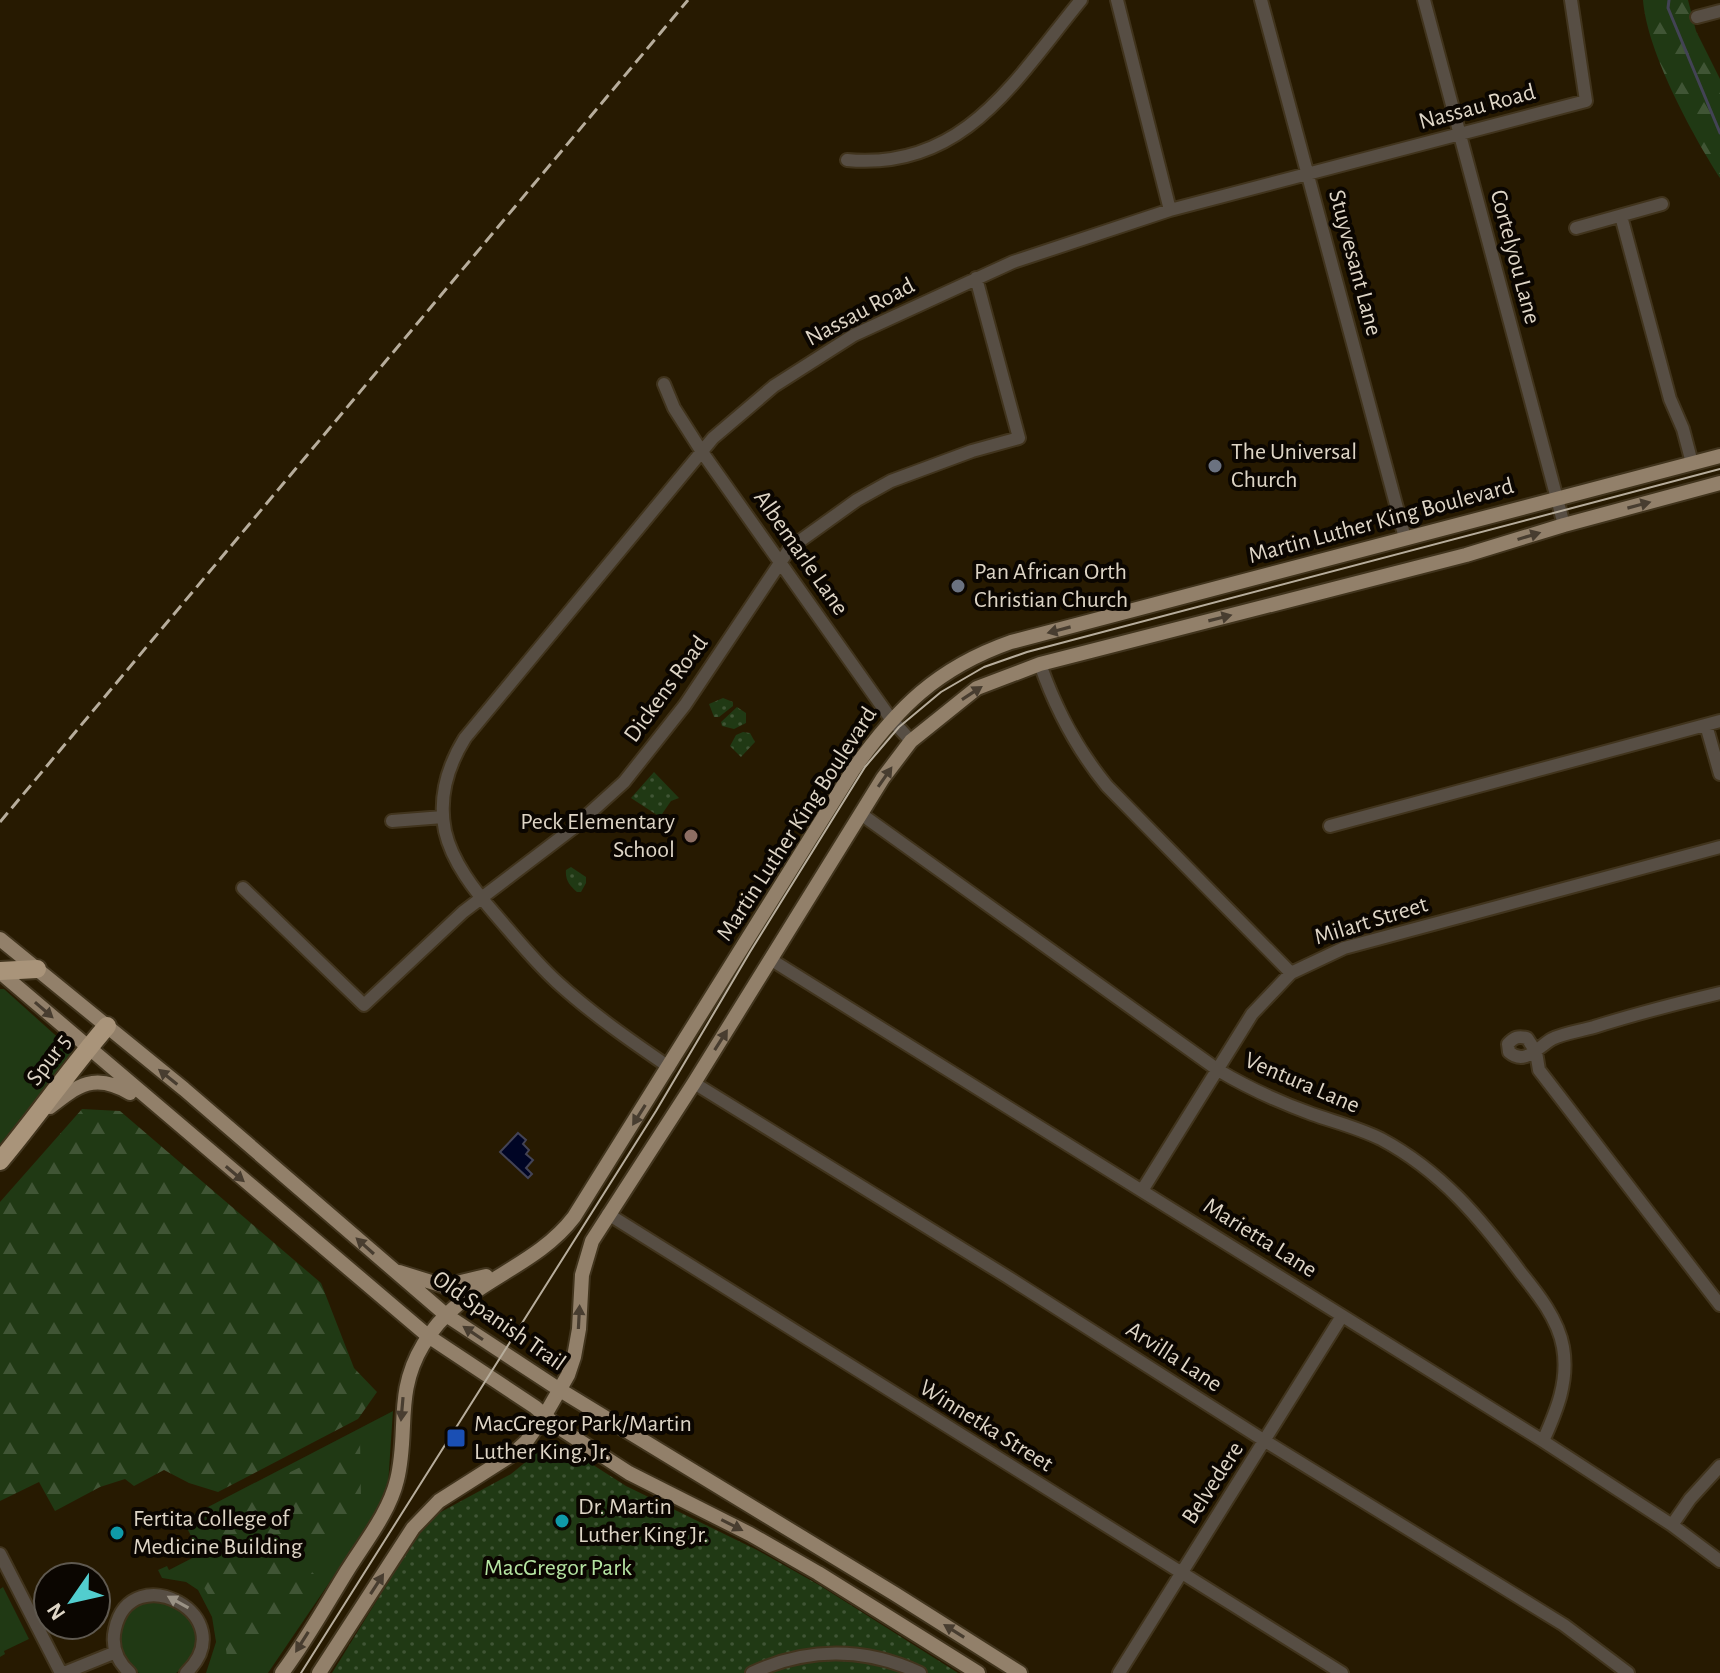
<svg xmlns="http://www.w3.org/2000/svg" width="1720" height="1673" viewBox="0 0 1720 1673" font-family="'Alegreya Sans',sans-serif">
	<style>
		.grass { fill: #203914 }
		.forest { fill: url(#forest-firs) }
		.park { fill: url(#park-dots) }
		.water { fill: #000525; stroke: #434355; stroke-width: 2 }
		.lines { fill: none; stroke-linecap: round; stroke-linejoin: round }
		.stream { stroke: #434355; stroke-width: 3 }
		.minor-casing { stroke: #41341d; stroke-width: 16 }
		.major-casing { stroke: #41341d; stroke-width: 18 }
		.highway-casing { stroke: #41341d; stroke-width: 22 }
		.minor { stroke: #574e44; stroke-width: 12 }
		.major { stroke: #92806a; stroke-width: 14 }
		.highway { stroke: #a9947a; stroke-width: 18 }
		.tram { stroke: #b7ad9c; stroke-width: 2 }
		.rail { stroke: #b7ad9c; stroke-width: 3; stroke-dasharray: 12 6; stroke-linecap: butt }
		.oneway { fill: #483d30 }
		.oneway2 { fill: #9a9285 }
		.worship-dot { fill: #6b7280; stroke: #0b0601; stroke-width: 3 }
		.education-dot { fill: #8d6e63; stroke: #0b0601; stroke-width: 3 }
		.transit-dot { fill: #1a4fb4; stroke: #0b0601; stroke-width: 3 }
		.culture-dot { fill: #0f9aa8; stroke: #0b0601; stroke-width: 3 }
		.labels { text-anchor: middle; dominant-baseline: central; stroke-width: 8; stroke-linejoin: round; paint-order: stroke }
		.street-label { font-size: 24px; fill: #ded5c6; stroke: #0b0601 }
		.poi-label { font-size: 24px; fill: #ded5c6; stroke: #0b0601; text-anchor: start }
		.park-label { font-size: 24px; fill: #b5e4a2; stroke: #0b0601 }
	</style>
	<defs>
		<pattern id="forest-firs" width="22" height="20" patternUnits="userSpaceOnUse" patternTransform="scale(2)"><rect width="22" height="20" fill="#203914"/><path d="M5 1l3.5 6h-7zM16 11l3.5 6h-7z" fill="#405535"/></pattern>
		<pattern id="park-dots" width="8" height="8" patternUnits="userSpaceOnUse" patternTransform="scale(2)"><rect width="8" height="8" fill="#203914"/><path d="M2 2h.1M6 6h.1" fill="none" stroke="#405535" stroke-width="1.8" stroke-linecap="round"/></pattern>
	</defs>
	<rect width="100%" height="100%" fill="#271a01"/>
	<!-- grass -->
	<path class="grass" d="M0,989H4L73,1051V1056L0,1144Z
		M393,1411L388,1485L376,1514L268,1673H206L216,1642L212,1617L198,1590L186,1582L162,1578L158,1570L167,1566L169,1570L200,1554L183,1520Z
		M3,1587L29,1639L4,1651L5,1654L0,1657V1589Z
		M152,1599C159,1601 171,1601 177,1604C204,1620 201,1657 176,1673H139C105,1651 116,1610 152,1599Z"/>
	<!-- forest -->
	<path class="forest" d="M1643,0H1688L1696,31L1720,79V178C1692,134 1647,52 1643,0Z
		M82,1109L120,1111L321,1283L354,1368L377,1392L358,1419L218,1492L189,1483L164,1470L134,1486L125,1479L100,1487L55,1511L39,1482L0,1501V1202Z
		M360,1438L361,1500L303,1563L319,1579L299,1616L239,1673H229L222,1618L197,1576L221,1563L202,1515Z"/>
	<!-- park -->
	<path class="park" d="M723,698L733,702V706L719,717H714L709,704Z
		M737,707L746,713V723L734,729L722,726L721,722Z
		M743,732L750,733L755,742L741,757L730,746L736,735Z
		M654,772L679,798L671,801L660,817L631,798Z
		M571,867L586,877V883L581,892H577C570,886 565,880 566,870Z
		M550,1442L562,1445L626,1486L757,1550L819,1585L958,1673H332L416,1537L439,1513L511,1474Z"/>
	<!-- water -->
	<path class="water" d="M518,1133L526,1140L523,1144L529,1150L526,1154L533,1160L526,1168L532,1174L528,1178L500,1152Z"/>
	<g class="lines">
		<!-- stream -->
		<path class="stream" d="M1669,0L1668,8L1720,133"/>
		<!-- minor casing -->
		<g class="minor-casing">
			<path id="minor" d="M1117,0L1170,210
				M1261,0L1405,538
				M1424,0L1564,525
				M1697,17L1720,11
				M847,160C964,171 1015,80 1081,0
				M1621,216L1670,399L1683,429L1692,463
				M1576,228L1662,204
				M664,384L674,408L702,452L891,719L911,741
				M1040,664C1056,710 1076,748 1107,786L1291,973
				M1706,725L1720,774
				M861,814L1218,1070C1248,1088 1279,1102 1312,1114C1335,1122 1359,1128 1381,1139C1441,1171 1481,1219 1521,1273C1538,1294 1558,1319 1563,1347C1569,1381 1557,1410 1543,1441
				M392,821L443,817
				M1330,826L1720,721
				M243,888L364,1005L463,912L572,829L624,782L685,705L790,548L857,500L891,481L972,451L1019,438L976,278
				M770,959L1543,1441L1672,1525L1720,1561
				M1720,993C1678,1003 1635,1014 1594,1027C1580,1031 1564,1033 1552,1039C1538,1047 1525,1066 1509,1052L1508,1044C1514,1037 1518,1036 1527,1038L1536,1052L1539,1070L1720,1305
				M669,1067C631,1041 592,1014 557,982C535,962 515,937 495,914C475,891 452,862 445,831C438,797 447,767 465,738L713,438L774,386L854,335L1013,262L1170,210L1586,101L1571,0
				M694,1083L1006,1276L1265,1441L1564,1625L1628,1673
				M1143,1189L1252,1014L1291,973L1344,948L1720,847
				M608,1214L1342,1673
				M1672,1525L1690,1499L1720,1466
				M0,1554L61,1673
				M64,1673L116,1652
				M130,1673C117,1661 111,1646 115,1629C131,1556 245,1616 186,1673
				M752,1673C807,1647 865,1647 920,1673
				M1119,1673L1342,1316"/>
		</g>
		<!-- major casing -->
		<g class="major-casing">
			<path id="major" d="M0,939L184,1089L446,1315L560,1390L895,1594L1020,1673
				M0,972L428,1336L535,1407L558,1427L629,1473L750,1534L818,1573L978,1673
				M50,1107C78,1085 95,1072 130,1093
				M399,1272L444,1286L486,1276
				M282,1673C306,1641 326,1605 347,1571C365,1542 389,1513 397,1480C409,1432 394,1393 423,1345C459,1282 532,1272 574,1217L853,770C897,708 937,668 1011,642L1720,456
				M319,1673L413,1528L439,1501L513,1454L526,1442L545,1415L568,1375L574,1357L579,1329L582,1275L592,1241L694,1083L883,778L911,741L977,688L1040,664L1466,555L1564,525L1720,483"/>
		</g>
		<!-- highway casing -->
		<g class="highway-casing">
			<path id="highway" d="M0,971L37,969
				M0,1161C37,1117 69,1070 107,1026"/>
		</g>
		<!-- minor -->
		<use href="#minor" class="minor"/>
		<!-- major -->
		<use href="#major" class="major"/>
		<!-- highway -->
		<use href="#highway" class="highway"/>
		<!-- tram -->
		<path class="tram" d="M301,1673L656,1111L750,952L865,767L899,727L941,692L984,667L1027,652L1720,469"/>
		<!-- rail -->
		<path class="rail" d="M0,822L688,0"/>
	</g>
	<!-- one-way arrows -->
	<defs><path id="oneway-solid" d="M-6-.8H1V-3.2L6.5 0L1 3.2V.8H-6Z" transform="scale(2)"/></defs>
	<g class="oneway">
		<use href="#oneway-solid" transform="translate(1639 505) rotate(-15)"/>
		<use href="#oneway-solid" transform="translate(1529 536) rotate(-17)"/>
		<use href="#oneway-solid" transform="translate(1220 618) rotate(-14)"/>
		<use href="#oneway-solid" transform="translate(1059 630) rotate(165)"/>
		<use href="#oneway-solid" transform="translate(972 693) rotate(-33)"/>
		<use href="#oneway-solid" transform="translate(885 777) rotate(-55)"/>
		<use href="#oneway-solid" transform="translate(44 1010) rotate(41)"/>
		<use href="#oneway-solid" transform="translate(721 1040) rotate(-58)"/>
		<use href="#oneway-solid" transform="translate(168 1077) rotate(-141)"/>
		<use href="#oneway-solid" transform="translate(639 1115) rotate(122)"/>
		<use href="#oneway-solid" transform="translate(235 1174) rotate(40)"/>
		<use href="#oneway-solid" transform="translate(365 1246) rotate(-138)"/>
		<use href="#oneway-solid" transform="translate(579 1317) rotate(-87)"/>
		<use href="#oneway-solid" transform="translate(473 1333) rotate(-146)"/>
		<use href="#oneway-solid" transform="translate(402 1409) rotate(95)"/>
		<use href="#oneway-solid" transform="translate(732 1525) rotate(27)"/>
		<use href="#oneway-solid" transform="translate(377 1584) rotate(-57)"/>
		<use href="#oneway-solid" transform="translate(954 1631) rotate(-148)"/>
		<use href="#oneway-solid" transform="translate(302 1642) rotate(122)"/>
	</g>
	<use class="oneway2" href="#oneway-solid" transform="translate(178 1602) rotate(-151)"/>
	<!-- markers -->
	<g class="worship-dot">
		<circle cx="1215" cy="466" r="8"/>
		<circle cx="958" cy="586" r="8"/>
	</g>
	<circle class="education-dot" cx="691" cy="836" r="8"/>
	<rect class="transit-dot" x="446" y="1428" width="20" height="20" rx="4"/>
	<g class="culture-dot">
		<circle cx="562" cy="1521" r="8"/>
		<circle cx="117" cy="1533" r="8"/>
	</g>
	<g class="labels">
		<!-- street labels -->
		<g class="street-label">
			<text transform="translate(1477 107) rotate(-15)">Nassau Road</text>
			<text transform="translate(1515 257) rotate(75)">Cortelyou Lane</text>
			<text transform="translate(1355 263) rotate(75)">Stuyvesant Lane</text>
			<text transform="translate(860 312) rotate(-28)">Nassau Road</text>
			<text transform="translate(1381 521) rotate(-15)">Martin Luther King Boulevard</text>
			<text transform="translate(801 553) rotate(55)">Albemarle Lane</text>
			<text transform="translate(666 689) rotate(-54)">Dickens Road</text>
			<text transform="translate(797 824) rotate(-57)">Martin Luther King Boulevard</text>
			<text transform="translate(1371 921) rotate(-17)">Milart Street</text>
			<text transform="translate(49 1060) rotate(-53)">Spur 5</text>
			<text transform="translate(1302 1083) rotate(23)">Ventura Lane</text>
			<text transform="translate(1260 1238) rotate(32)">Marietta Lane</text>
			<text transform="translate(499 1321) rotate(35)">Old Spanish Trail</text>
			<text transform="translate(1174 1357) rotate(33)">Arvilla Lane</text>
			<text transform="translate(986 1426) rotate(32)">Winnetka Street</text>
			<text transform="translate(1213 1483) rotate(-57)">Belvedere</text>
		</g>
		<!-- poi labels -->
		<g class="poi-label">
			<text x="1231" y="452">The Universal<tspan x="1231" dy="28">Church</tspan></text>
			<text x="974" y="572">Pan African Orth<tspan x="974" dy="28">Christian Church</tspan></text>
			<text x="675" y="822" text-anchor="end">Peck Elementary<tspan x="675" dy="28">School</tspan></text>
			<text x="474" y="1424">MacGregor Park/Martin<tspan x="474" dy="28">Luther King, Jr.</tspan></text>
			<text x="578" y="1507">Dr. Martin<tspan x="578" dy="28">Luther King Jr.</tspan></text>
			<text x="133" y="1519">Fertita College of<tspan x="133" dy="28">Medicine Building</tspan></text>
		</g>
		<!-- park labels -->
		<g class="park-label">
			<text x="558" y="1568">MacGregor Park</text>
		</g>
	</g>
	<!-- north arrow -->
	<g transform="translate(72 1601) rotate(236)"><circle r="38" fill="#0b0601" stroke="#5f5950" stroke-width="2"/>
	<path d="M0-6L14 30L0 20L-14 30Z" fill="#52cdce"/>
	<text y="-12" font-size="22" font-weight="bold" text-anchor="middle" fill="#ded5c6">N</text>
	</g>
</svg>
